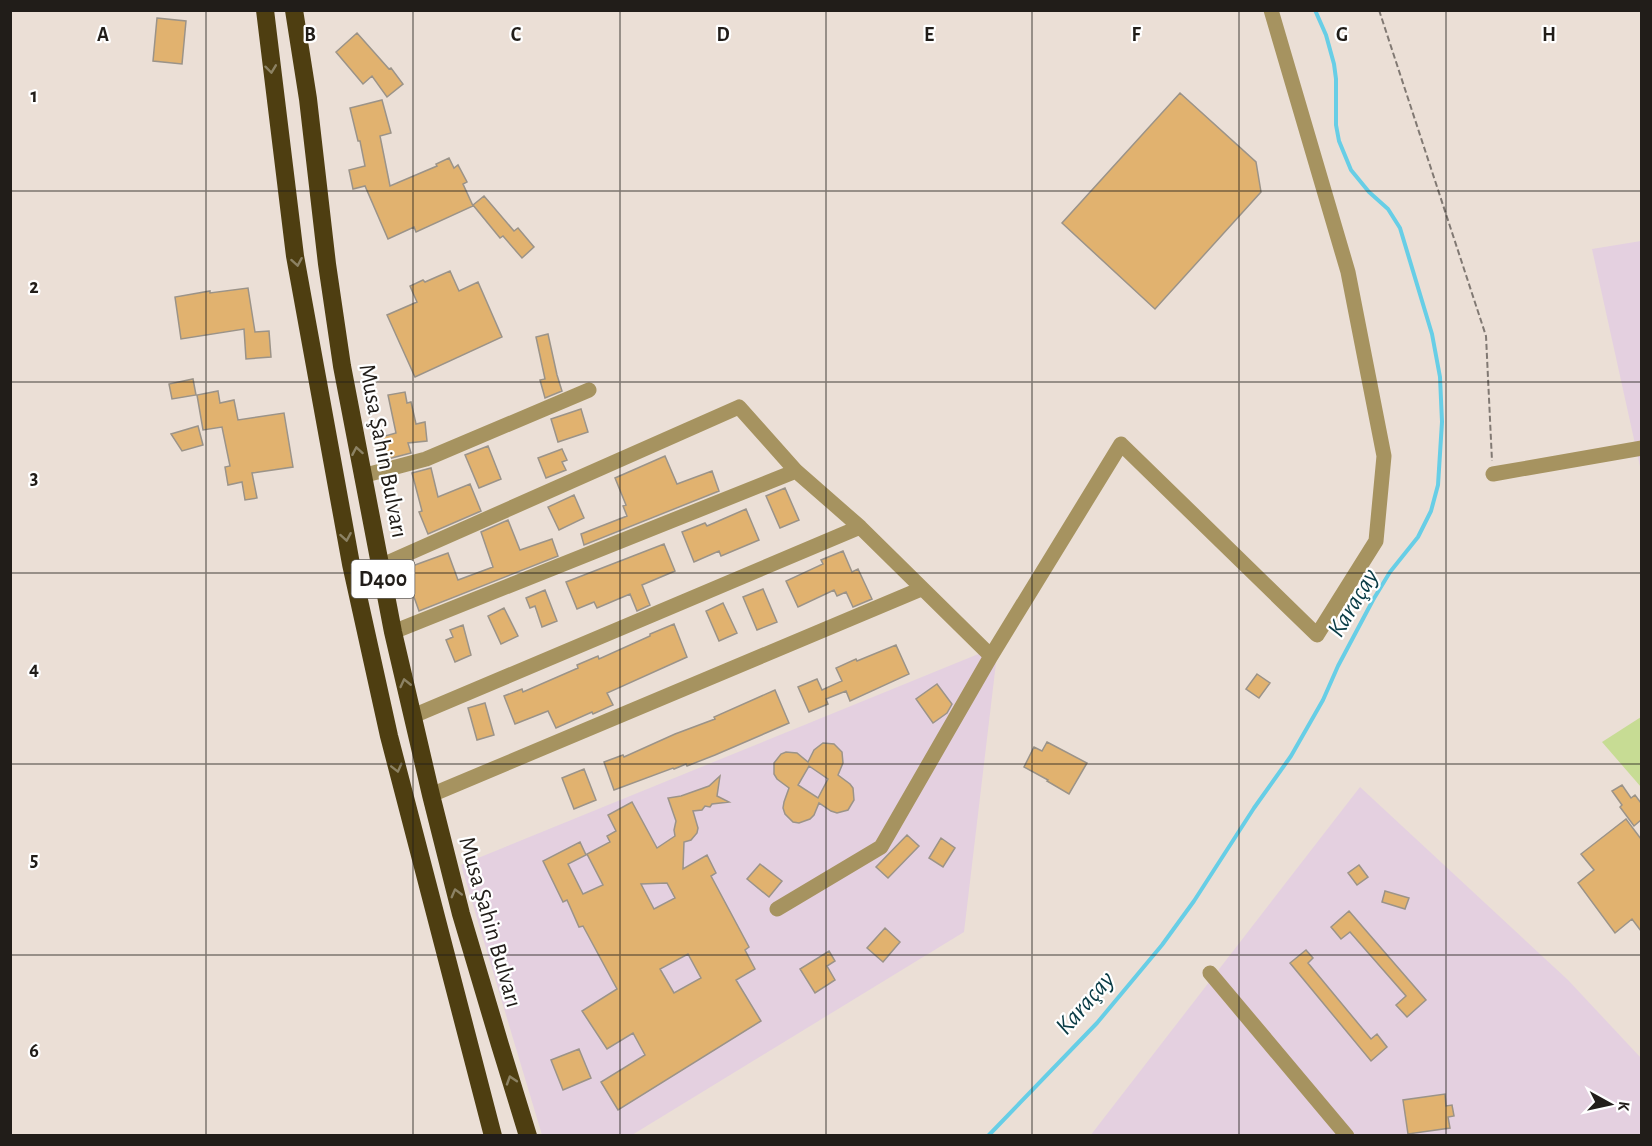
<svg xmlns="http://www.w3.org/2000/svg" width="1652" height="1146" viewBox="0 0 1652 1146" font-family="'Alegreya Sans',sans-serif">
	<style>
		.industrial { fill: #e4d0e0 }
		.green { fill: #c7dc94 }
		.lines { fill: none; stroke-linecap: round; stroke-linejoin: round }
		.stream { stroke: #67cee6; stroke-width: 4 }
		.building { fill: #e1b26f; stroke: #9b9388; stroke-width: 1.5; fill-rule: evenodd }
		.path { stroke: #817973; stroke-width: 2; stroke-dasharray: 6 3; stroke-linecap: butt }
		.minor { stroke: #a69360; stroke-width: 15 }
		.highway { stroke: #4e3e11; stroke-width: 18 }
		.oneway { stroke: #8c8264 }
		.grid { fill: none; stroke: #211d19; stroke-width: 1.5; stroke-opacity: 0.55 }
		.labels { text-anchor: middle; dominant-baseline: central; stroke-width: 4.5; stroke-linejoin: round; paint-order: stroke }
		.shield { fill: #fff; stroke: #64615e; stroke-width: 1.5 }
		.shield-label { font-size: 22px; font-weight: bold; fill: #211d19 }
		.street-label { font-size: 24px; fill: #211d19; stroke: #fff }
		.water-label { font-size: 26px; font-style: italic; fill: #093b45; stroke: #fff }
		.grid-label { font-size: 20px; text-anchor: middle; font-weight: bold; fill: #211d19; stroke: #fff; stroke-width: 4.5; stroke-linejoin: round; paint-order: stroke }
	</style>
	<rect width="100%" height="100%" fill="#ebdfd6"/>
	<!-- industrial -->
	<path class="industrial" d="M1641,241V471L1592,249Z
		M998,646L964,932L632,1135H542L461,865Z
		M1360,787L1568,980L1641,1058V1135L1090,1136Z"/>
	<!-- green -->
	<path class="green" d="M1641,717V787L1602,742Z"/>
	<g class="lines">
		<!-- stream -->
		<path class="stream" d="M988,1136L1097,1023L1162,945L1194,901L1254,808L1291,756L1323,700L1338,666L1373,600L1390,572L1418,537L1431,511L1438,485L1442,422L1440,377L1432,334L1400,228L1388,209L1369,192L1351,170L1339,141L1336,125V79L1334,64L1326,35L1315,10"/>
	</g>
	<!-- building -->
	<path class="building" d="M157,18L186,21L182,64L153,61Z
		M357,33L389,69L391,68L403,84L387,97L372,76L363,84L336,52Z
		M1180,93L1256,162L1261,192L1155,309L1062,223Z
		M382,100L391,133L380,136L390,186L437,166L436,164L449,158L454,168L458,165L467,182L463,184L473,206L416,232L414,227L388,239L365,186L353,189L349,170L365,166L360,141H358L350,108Z
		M484,196L514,231L518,228L534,247L522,258L503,236L500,238L473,205Z
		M450,271L459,291L478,282L502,337L415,377L387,315L417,302L410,286L423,280L425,282Z
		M248,288L255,332L269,331L271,357L246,359L244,329L181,339L175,297L210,291V293Z
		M548,334L557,375L562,391L545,398L540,380L545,379L536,337Z
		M193,379L196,395L172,399L169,384Z
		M218,391L220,403L234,400L238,420L284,413L293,467L252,473L257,498L245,500L242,482L228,485L225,467L230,466L222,427L203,430L197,395Z
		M405,392L407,403L411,402L416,424L425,422L427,441L408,443L411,453L384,460L378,438L396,433L388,395Z
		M581,409L588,432L558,442L551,419Z
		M198,426L203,445L182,451L171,434Z
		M488,446L501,479L479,488L465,455Z
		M562,449L567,460L562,462L566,470L546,478L538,458Z
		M665,456L677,484L712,471L719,491L584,545L581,534L627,516L623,506L626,505L615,478Z
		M431,468L438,497L470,484L481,511L428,534L419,512L422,511L412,473Z
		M785,488L799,520L780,528L766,496Z
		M574,495L584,518L559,530L548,507Z
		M746,509L759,540L721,556L719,551L694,562L682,532L705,523L707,526Z
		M508,520L520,550L552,539L558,556L419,611L404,569L448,553L458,580L493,567L481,532Z
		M664,544L675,571L642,585L650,605L637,611L630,594L597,608L594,602L577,609L566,582Z
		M843,551L852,572L858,569L872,599L853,607L846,592L837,596L834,590L798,607L786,581L823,564L821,560Z
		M763,589L777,622L757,630L743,597Z
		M545,590L557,621L542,627L535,606L530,608L526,598Z
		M723,603L737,633L719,641L706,611Z
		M504,608L518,636L501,644L488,616Z
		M674,624L687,657L607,693L613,705L593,714L592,712L556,728L548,711L515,724L504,696L522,689L523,692L578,668L577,665L598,656L599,659L650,636V634Z
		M463,625L471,655L455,662L446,640L453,637L450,630Z
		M896,645L909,674L850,701L846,691L826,699L828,704L809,712L798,687L817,679L822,690L842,681L836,668L856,659L857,661Z
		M1257,674L1270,683L1259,698L1246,689Z
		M937,684L952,704L947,713L933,723L916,699Z
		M775,690L789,723L715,755L687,766L686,764L674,769L673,768L614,790L604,762L623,755L624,757L675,734L715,719L714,717Z
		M485,703L494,735L477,740L468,708Z
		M1047,742L1087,763L1069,794L1047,781L1048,780L1024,767L1034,747L1042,751Z
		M823,743L834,744L842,752L843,763L838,775L850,784L853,788L854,800L848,810L837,813L831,811L819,803L814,815L810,819L799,823L793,822L785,814L783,808L784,802L789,788L777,779L774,774V763L781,754L786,752L797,753L808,762L814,750ZM809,766L828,779L818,798L798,785Z
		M584,769L596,800L574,809L562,778Z
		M720,776L717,796L729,802L712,804L710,807L705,806L702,810L693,811L698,828L697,833L691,840L684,842L683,869L707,855L716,873L711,876L749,947L745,950L755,969L736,980L761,1021L618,1110L601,1082L645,1055L633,1033L607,1049L582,1011L617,989L583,926L579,927L567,900L563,902L543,861L580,842L586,855L568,864L583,894L603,885L587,854L610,842L607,836L616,831L608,815L632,802L657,848L675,836L674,830L676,821L668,798L681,796L709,786ZM667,883L675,898L654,909L641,884ZM688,954L701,978L674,993L660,969Z
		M1622,785L1631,798L1635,795L1641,803V820L1634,826L1620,807L1622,805L1612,791Z
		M1626,819L1641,839V931L1632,919L1615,933L1578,883L1594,870L1581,854Z
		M907,835L919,846L888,878L876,867Z
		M941,838L955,848L943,867L929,858Z
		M760,864L782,881L769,897L747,879Z
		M1359,865L1368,877L1357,885L1348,873Z
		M1385,891L1409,898L1405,909L1382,902Z
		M1349,911L1426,1000L1407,1017L1396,1005L1406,996L1350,932L1341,939L1331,927Z
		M885,928L900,942L883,962L867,948Z
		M1306,950L1313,958L1308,963L1371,1039L1377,1034L1387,1047L1371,1061L1290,963Z
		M829,951L835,961L827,966L835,980L815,993L800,969Z
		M579,1049L591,1078L563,1090L551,1060Z
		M1445,1094L1446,1106L1452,1105L1454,1116L1448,1117L1450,1128L1408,1134L1403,1100Z"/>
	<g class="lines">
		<!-- path -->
		<path class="path" d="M1379,10L1486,336L1492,461"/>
		<!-- minor -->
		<path class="minor" d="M1493,474L1642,448
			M362,476L426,459L589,390
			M380,566L739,407L796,471L860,527L991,656
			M393,632L796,471
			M413,716L860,527
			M431,795L921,589
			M777,909L881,847L991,656L1121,444L1317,635L1376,541L1384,456L1348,272L1271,10
			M1210,973L1347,1136"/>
		<!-- highway -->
		<path class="highway" d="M265,10L295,256L351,564L389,736L493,1136
			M294,10L308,99L327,264L342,366L393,632L431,795L461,914L500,1045L528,1136"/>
	</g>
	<!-- one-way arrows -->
	<defs><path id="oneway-chevron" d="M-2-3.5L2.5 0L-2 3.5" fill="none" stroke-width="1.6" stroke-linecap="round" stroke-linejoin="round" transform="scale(1.5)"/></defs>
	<g class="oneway">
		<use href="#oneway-chevron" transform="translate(271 69) rotate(83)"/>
		<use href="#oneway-chevron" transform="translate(297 262) rotate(80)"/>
		<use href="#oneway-chevron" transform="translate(357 451) rotate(-100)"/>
		<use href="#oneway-chevron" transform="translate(346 537) rotate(80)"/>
		<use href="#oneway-chevron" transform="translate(405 683) rotate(-103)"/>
		<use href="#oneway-chevron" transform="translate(397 768) rotate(76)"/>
		<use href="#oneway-chevron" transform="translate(456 893) rotate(-105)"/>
		<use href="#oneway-chevron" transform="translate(511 1080) rotate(-108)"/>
	</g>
	<!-- grid -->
	<path class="grid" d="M206,10V1136M413,10V1136M620,10V1136M826,10V1136M1032,10V1136M1239,10V1136M1446,10V1136M10,191H1642M10,382H1642M10,573H1642M10,764H1642M10,955H1642"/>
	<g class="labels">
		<!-- shield labels -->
		<rect class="shield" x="351.5" y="560" width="63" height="38" rx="4.5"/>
		<g class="shield-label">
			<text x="383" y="579">D400</text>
		</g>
		<!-- street labels -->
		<g class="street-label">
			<text transform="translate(383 451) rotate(79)">Musa Şahin Bulvarı</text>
			<text transform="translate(490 922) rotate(74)">Musa Şahin Bulvarı</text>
		</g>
		<!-- water labels -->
		<g class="water-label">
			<text transform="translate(1353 603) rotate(-59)">Karaçay</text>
			<text transform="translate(1085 1003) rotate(-49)">Karaçay</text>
		</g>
	</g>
	<g class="grid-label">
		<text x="103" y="41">A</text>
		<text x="310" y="41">B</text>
		<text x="516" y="41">C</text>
		<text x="723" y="41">D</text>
		<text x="929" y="41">E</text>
		<text x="1136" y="41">F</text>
		<text x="1342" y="41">G</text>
		<text x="1549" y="41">H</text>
		<text x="34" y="102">1</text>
		<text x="34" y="293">2</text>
		<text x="34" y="484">3</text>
		<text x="34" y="675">4</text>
		<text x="34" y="866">5</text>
		<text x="34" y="1057">6</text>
	</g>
	<!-- border -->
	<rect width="1652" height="1146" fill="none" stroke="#211d19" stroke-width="24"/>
	<!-- north arrow -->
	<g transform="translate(1610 1104) rotate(98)" stroke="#ffffff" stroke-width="4.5" paint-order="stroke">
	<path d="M0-4.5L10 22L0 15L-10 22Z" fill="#211d19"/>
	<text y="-9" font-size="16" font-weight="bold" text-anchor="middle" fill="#211d19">K</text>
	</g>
</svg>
